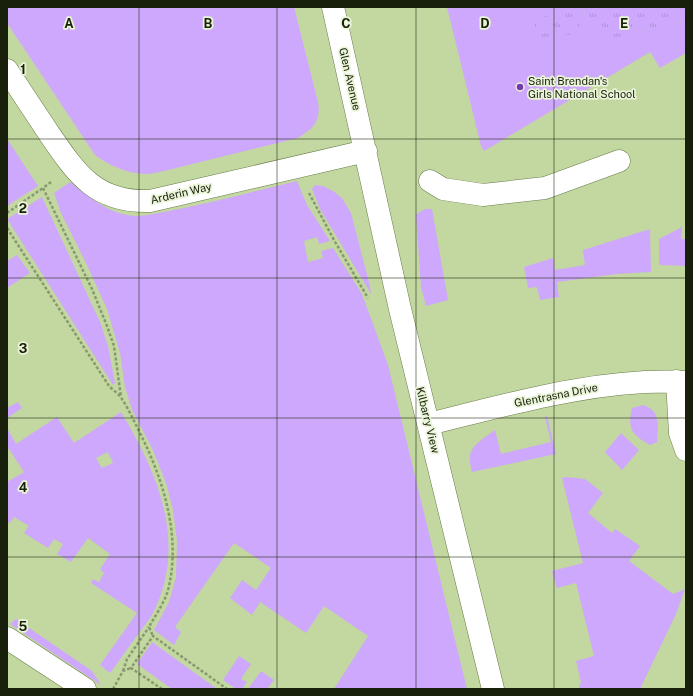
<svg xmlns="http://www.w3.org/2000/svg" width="693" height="696" viewBox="0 0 693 696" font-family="'Public Sans',sans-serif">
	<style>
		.grass { fill: #cea8fc; fill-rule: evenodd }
		.park { fill: url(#park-tufts) }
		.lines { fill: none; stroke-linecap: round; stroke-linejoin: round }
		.minor-casing { stroke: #697b48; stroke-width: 23 }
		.path { stroke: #89996e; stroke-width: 2.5; stroke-dasharray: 3 2; stroke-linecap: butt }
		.minor { stroke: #fff; stroke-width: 22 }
		.grid { fill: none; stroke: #181f0a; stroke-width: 1; stroke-opacity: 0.55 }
		.poi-dot { fill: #7538ad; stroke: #e9f4d8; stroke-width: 1.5 }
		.labels { text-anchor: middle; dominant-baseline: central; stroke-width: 3.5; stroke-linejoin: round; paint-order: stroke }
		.street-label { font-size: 11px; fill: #181f0a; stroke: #e9f4d8 }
		.poi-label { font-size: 11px; fill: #181f0a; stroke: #e9f4d8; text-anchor: start }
		.grid-label { font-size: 13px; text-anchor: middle; font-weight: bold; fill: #181f0a; stroke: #e9f4d8; stroke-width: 3.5; stroke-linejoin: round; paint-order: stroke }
	</style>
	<defs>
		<pattern id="park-tufts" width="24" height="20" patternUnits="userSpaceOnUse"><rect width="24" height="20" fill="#cea8fc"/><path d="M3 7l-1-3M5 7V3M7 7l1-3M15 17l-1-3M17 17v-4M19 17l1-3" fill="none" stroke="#b090d7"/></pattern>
	</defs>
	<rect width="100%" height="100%" fill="#c3d7a1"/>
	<!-- grass -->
	<path class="grass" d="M7,7H294L318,102C321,121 314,128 298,138L164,171C158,172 151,174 145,174C126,173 110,166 95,155L7,23Z
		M447,7H582L586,15L626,40L646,29L679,23L686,20V53L660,68L650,52L484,151L481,146Z
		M7,139L38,186L7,206Z
		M297,181L307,205L330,241L319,244L317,237L304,241L308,262L323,258L321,251L333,248L362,294L388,365L467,689H334L368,636L324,606L306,633L260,602L252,615L230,598L242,580L256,590L271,568L234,543L175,627L181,632L174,645L154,630L169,602L176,577L177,541L173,510L166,483L153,450L132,410L125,387L120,353L107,309L86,263L61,213L54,193L70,182C87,195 105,211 127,215C140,218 156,213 169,211C212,203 254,191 297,181Z
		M315,185L323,186L333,191L342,198L351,213L370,286L371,294L320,209L312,189Z
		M42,197L100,322L108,346L115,383L113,385L7,219Z
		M426,209H432L448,300L426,306L421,287L416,215L421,211Z
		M682,227L681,239H686V266L659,265V239Z
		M650,229L651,272L617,274L557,282L559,297L540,300L537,287L528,288L524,267L553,258L555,270L585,265L583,250Z
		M17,255L30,273L7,288V261Z
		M18,402L22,408L7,418V408Z
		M643,405C661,410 658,427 657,442L650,445C632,434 627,430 632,408Z
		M121,412C158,473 188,544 153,613C149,620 143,627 139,633C129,646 120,660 110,673L100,665L137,613L91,583L93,579L99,582L104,573L100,569L110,554L88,538L71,562L57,554L63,544L54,539L48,548L24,533L29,526L14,517L10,523L7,521V482L24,472L9,449H7V428L16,444L57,417L74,443ZM108,452L113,463L102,468L96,458Z
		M547,416L556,454L472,472C471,468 469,461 470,456C471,445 487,436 495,430L501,454L551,442L545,417Z
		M621,433L639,450L622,470L605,452Z
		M566,477L585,479L603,493L588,513L612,533L615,529L640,546L629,561L673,594L685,589L676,614L640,689H580L579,686L581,682L576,661L594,656L576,583L557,588L552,571L583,563L562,478Z
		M16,619L92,671L101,685L10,624Z
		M152,642L217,689H172L137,664Z
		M239,656L251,664L241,679L247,682L242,689H236L223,680Z
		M261,671L274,680L267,689H248Z"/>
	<!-- park -->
	<path class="park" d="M582,7H686V20C673,26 660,26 647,29C639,31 633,39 625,41C605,45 590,23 582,7Z
		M577,11L580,33L537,40L534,18Z"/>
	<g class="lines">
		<!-- minor casing -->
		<g class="minor-casing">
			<path id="minor" d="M333,7L400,309L493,689
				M7,70C21,91 34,111 48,132C76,173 95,203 150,201L366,151
				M430,181L443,189L483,195L545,188L619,161
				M677,381L680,433L686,450
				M429,424C513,403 599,378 686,382
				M7,638L85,689"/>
		</g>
		<!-- path -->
		<path class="path" d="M51,182L43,188L92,289L107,326L114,346L121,397
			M309,193L334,240L368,298
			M7,213L43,188
			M7,228L109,386C113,390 119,394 122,399C128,408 133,419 138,429C162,476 181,533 169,586C166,601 156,614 149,627L153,636
			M123,671L127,659L149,627
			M113,689L123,671L131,668
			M162,689L131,668L153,636L227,689"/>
		<!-- minor -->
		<use href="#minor" class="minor"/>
	</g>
	<!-- grid -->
	<path class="grid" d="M139,7V689M277,7V689M416,7V689M554,7V689M7,139H686M7,278H686M7,418H686M7,557H686"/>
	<!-- markers -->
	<circle class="poi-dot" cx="520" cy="87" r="4"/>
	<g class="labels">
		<!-- street labels -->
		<g class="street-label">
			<text transform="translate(350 79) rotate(77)">Glen Avenue</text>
			<text transform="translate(181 193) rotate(-13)">Arderin Way</text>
			<text transform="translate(556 395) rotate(-11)">Glentrasna Drive</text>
			<text transform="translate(428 420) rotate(76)">Kilbarry View</text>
		</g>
		<!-- poi labels -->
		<g class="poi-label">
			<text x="528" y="81">Saint Brendan's<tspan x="528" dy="13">Girls National School</tspan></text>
		</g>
	</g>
	<g class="grid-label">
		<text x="69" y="28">A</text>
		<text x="208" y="28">B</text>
		<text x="346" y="28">C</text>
		<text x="485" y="28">D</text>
		<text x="624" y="28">E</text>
		<text x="23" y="74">1</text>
		<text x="23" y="213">2</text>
		<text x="23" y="353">3</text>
		<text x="23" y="492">4</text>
		<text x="23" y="631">5</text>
	</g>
	<!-- border -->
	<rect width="693" height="696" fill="none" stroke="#181f0a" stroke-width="16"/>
</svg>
